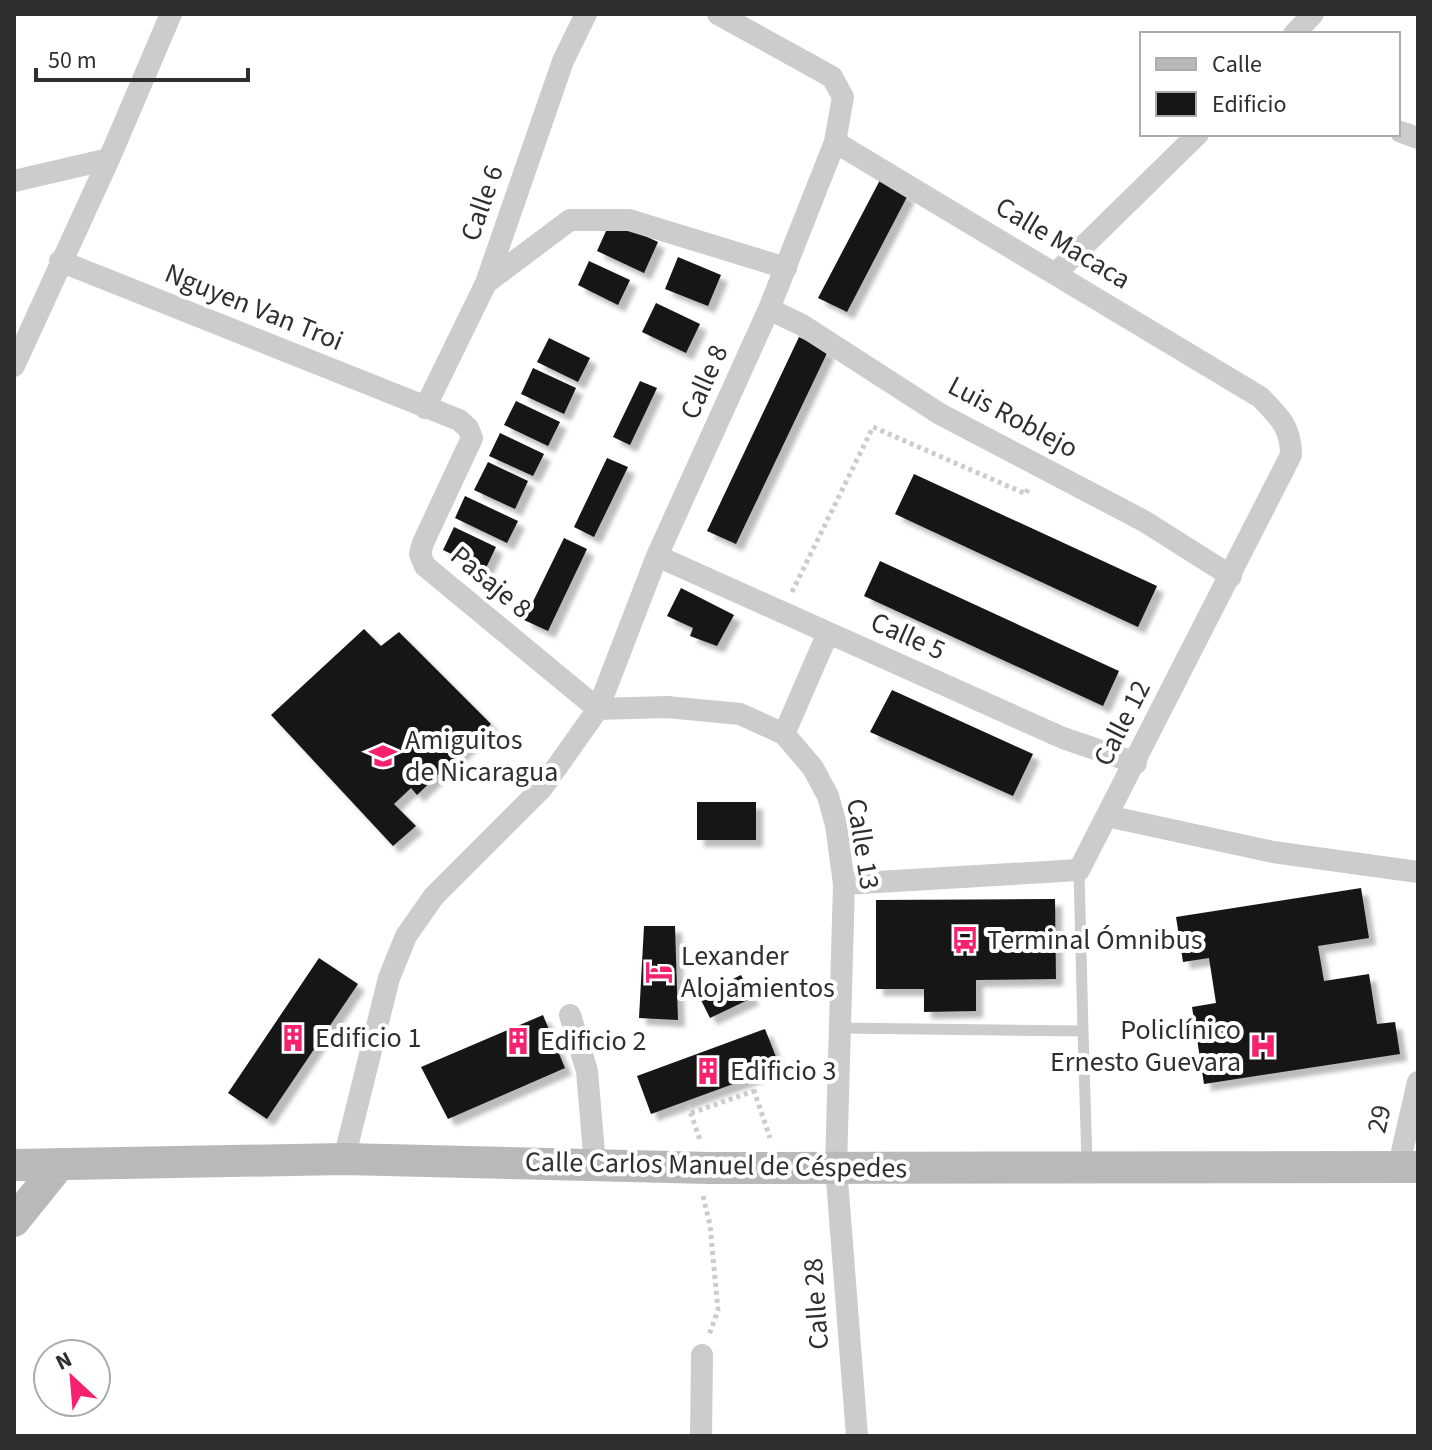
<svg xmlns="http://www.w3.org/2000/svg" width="1432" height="1450" viewBox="0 0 1432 1450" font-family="'Source Sans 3',sans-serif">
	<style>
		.building { fill: #161616; filter: url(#shadow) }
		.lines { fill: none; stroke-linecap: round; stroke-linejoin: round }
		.path { stroke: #ccc; stroke-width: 5; stroke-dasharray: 4 4; stroke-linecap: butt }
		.lane { stroke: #ccc; stroke-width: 11 }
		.street { stroke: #ccc; stroke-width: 22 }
		.secondary { stroke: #b9b9b9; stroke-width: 32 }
		.labels { text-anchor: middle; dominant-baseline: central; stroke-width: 8; stroke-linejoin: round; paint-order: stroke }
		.street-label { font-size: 28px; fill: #2f2f2f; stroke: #fff }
		.poi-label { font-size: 28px; fill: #2f2f2f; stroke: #fff; text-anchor: start }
	</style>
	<defs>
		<filter id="shadow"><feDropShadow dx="7" dy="7" stdDeviation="2" flood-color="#0004"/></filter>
	</defs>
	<rect width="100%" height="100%" fill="#fff"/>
	<!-- building -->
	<path class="building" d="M880,180L908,195L847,312L818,298Z
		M611,220L658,242L644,273L597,251Z
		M678,257L721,275L708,306L665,289Z
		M589,261L630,280L618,305L578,285Z
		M656,303L700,324L686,353L642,332Z
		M799,337L828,351L736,544L707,531Z
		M549,338L590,358L578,382L537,362Z
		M533,368L576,388L564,414L521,394Z
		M640,381L657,388L630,445L613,437Z
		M516,401L560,422L548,446L504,425Z
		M500,433L544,454L533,476L489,456Z
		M607,458L628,467L594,537L574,527Z
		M488,462L528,481L515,509L474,490Z
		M914,474L1157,586L1138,627L895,514Z
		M465,496L518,521L507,543L455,518Z
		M454,527L496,547L485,570L443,550Z
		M564,538L587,549L548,631L524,620Z
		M880,561L1119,671L1103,706L864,596Z
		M681,588L734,615L717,646L690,636L693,628L667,616Z
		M364,629L381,646L399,632L491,724L417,795L411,788L394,804L416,826L393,846L271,715Z
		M892,690L1033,754L1013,796L870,732Z
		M697,802H756V840H697Z
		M1361,888L1369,938L1318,946L1324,981L1369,974L1377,1024L1395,1022L1400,1054L1204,1084L1192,1007L1216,1003L1209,958L1183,962L1176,917Z
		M1055,899L1056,979L976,980V1011L924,1012V989H876V900Z
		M644,926H675L678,1020L639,1018Z
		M319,958L358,984L267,1119L228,1093Z
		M741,975L752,998L710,1018L699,996Z
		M543,1015L565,1068L448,1119L421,1067Z
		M765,1029L780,1067L651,1114L637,1076Z"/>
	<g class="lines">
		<!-- path -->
		<path class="path" d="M792,592L873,427L1026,494L1028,488
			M751,1082L770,1138
			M688,1105L700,1140
			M691,1113L754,1091
			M703,1196L710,1225L718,1310L709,1335"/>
		<!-- lane -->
		<path class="lane" d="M1079,870L1083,1031
			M840,1028L1083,1031L1087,1163"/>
		<!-- street -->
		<path class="street" d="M1294,34L1313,14
			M1401,132L1418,138
			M835,142L1260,397C1279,416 1291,427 1291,455L1079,870L844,884
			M14,181L109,159
			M60,261L459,420L468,428L472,438L423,543L420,554L425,566L598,709
			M1055,274L1198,134
			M486,283L570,220H629L786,268
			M769,309L802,325L940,414L1144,521L1231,576
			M14,366L109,159L171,14
			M425,408L486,283L563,61L586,14
			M657,556L1063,738L1136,763
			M598,709L667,707L740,714L784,734L813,768L828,796L836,825L844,884L836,1167L857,1436
			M784,734L828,633
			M1107,816L1273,852L1418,872
			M570,1015L587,1071L595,1165
			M344,1159L389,978L406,936L434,896L542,788L598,709L657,556L769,309L835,142L843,97L832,77L718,14
			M1398,1169L1418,1082
			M701,1436L702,1355"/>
		<!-- secondary -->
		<path class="secondary" d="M14,1165L344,1159L709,1168L1418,1167
			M14,1221L60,1164"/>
	</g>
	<!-- icons -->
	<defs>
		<g id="school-bare" transform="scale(2.16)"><path d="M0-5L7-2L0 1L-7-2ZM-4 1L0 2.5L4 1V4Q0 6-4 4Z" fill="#f6226f" stroke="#fff" stroke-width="2.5" paint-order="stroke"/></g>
		<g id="bus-bare" transform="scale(2.16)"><path d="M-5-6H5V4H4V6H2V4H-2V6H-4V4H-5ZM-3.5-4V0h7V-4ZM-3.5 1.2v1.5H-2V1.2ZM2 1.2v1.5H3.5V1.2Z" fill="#f6226f" stroke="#fff" stroke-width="2.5" paint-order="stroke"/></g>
		<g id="hotel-bare" transform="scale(2.16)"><path d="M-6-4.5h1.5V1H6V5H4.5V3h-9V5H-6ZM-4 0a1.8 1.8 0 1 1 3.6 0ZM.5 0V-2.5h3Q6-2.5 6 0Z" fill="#f6226f" stroke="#fff" stroke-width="2.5" paint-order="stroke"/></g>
		<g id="building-bare" transform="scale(2.16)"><path d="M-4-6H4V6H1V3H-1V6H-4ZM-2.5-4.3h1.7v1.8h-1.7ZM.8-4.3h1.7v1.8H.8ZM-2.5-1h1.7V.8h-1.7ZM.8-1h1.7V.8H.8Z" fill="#f6226f" stroke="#fff" stroke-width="2.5" paint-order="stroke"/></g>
		<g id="hospital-bare" transform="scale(2.16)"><path d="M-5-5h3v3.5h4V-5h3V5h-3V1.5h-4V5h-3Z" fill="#f6226f" stroke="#fff" stroke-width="2.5" paint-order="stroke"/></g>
	</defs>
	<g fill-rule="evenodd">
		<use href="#school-bare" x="383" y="756"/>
		<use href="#bus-bare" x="965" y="940"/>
		<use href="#hotel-bare" x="659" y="972"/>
		<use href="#building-bare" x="293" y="1038"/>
		<use href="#building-bare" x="518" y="1041"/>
		<use href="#hospital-bare" x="1263" y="1046"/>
		<use href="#building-bare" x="708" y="1071"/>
	</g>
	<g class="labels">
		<!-- street labels -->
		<g class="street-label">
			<text transform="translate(482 203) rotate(-71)">Calle 6</text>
			<text transform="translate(1063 243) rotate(31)">Calle Macaca</text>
			<text transform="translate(254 307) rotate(22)">Nguyen Van Troi</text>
			<text transform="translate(704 382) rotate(-66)">Calle 8</text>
			<text transform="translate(1013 417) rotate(28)">Luis Roblejo</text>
			<text transform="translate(491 582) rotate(40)">Pasaje 8</text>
			<text transform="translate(908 636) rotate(24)">Calle 5</text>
			<text transform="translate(1122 723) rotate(-63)">Calle 12</text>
			<text transform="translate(863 844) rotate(81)">Calle 13</text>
			<text transform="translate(1379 1119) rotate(-77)">29</text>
			<text transform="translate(716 1165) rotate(1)">Calle Carlos Manuel de Céspedes</text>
			<text transform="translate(816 1304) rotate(-94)">Calle 28</text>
		</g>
		<!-- poi labels -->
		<g class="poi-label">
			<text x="405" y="740">Amiguitos<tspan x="405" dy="32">de Nicaragua</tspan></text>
			<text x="987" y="940">Terminal Ómnibus</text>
			<text x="681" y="956">Lexander<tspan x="681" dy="32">Alojamientos</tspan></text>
			<text x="1241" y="1030" text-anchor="end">Policlínico<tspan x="1241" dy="32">Ernesto Guevara</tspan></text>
			<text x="315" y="1038">Edificio 1</text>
			<text x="540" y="1041">Edificio 2</text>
			<text x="730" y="1071">Edificio 3</text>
		</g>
	</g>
	<!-- border -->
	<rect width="1432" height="1450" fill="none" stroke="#2f2f2f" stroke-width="32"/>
	<!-- legend -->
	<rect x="1140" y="32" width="260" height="104" fill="#ffffff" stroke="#acacac" stroke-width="2"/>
	<rect x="1156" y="58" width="40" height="12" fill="#b9b9b9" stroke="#acacac" stroke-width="2"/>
	<text x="1212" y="72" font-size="24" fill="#2f2f2f">Calle</text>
	<rect x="1156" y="92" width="40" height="24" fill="#161616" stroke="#acacac" stroke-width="2"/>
	<text x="1212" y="112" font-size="24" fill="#2f2f2f">Edificio</text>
	<!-- north arrow -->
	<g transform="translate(72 1378) rotate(334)"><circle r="38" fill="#ffffff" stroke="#acacac" stroke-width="2"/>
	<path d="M0-6L14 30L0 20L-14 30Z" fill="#f6226f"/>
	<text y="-12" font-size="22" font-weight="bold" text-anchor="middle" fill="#2f2f2f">N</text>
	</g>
	<!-- scale -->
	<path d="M36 68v12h212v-12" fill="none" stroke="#2f2f2f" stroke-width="4"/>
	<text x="48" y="68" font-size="24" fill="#2f2f2f" stroke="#ffffff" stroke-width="6" paint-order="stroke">50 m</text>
</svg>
